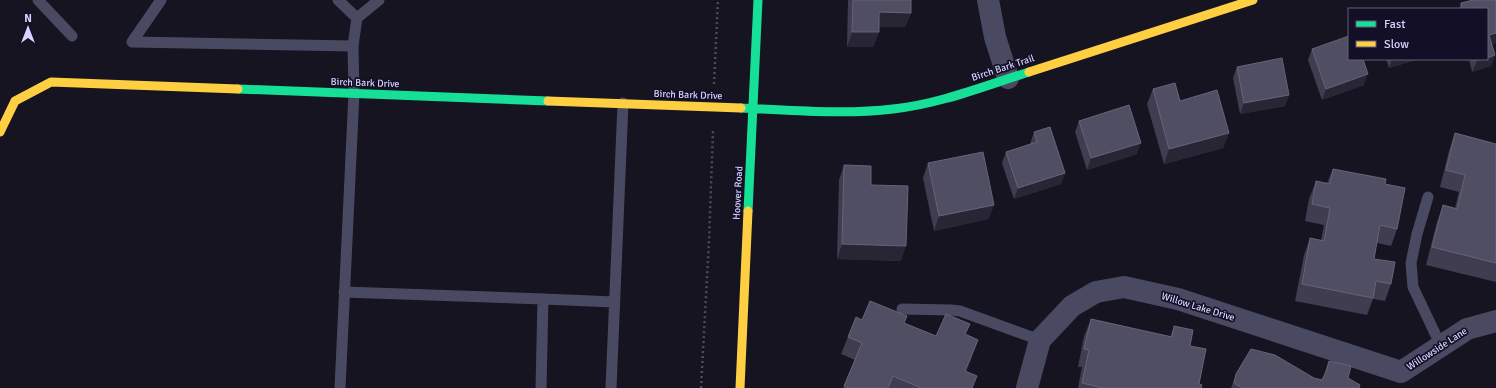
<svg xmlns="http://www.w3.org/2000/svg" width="1496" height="388" viewBox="0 0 1496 388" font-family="Signika,sans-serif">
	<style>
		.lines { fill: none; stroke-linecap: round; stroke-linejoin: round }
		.path { stroke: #44505f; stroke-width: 2.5; stroke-dasharray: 2 3; stroke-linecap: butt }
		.lane { stroke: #4a4962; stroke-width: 11 }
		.street { stroke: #4a4962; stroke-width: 22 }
		.fast { stroke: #16e098; stroke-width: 9 }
		.slow { stroke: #ffcf43; stroke-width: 9 }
		.wall { fill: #403d50 }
		.shaded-wall { fill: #282635 }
		.building { fill: #504e63; stroke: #66637b }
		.labels { text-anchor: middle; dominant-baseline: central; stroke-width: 3.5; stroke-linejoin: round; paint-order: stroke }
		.street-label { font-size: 10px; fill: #d9d4ff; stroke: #130f26 }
	</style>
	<rect width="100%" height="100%" fill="#161421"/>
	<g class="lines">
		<!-- path -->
		<path class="path" d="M714,84L718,0
			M701,388L709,241L713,131"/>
		<!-- lane -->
		<path class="lane" d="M38,0L72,36
			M161,0L132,42L353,46
			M338,0L357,18
			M1428,197L1417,234L1411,263L1413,287L1441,346
			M344,292L543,299L541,388
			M543,299L614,302
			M902,309L951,310L960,311L1040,340
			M340,388L354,93L353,46L357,18L379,0
			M611,388L623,103"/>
		<!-- street -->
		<path class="street" d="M988,0L995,37L1008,78
			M1401,372L1467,329L1496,321
			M1027,388L1040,340L1072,306L1096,292L1124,287L1178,299L1401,372"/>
		<!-- fast -->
		<path class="fast" d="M238,89L548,101
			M741,108C791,110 843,115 893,109C940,104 984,86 1029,72
			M748,211L758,0"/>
		<!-- slow -->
		<path class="slow" d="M1029,72L1253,0
			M548,101L741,108
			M0,132L15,101L51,82L238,89
			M740,388L748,211"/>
	</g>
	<!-- wall -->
	<path class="wall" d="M848,0H911V13L905,27H879V32L873,47H847Z
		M1496,0V43L1492,44L1495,55L1491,66L1472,72L1469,59H1487V9H1459L1461,3Z
		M1312,49L1364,85L1322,100L1308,60Z
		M1386,59H1419L1389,68Z
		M1237,67L1289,95L1285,106L1240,114L1233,78Z
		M1153,89L1180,101L1229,133L1223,148L1164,164L1147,104Z
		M1079,121L1137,154L1087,170L1075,132Z
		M1034,132L1065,173L1061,184L1014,199L1002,163L1006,152L1030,144Z
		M1455,133L1496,144V282L1426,265L1437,222L1443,205L1455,208L1459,192L1440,187L1449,151Z
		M928,163L994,205L988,219L934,231L923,178Z
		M844,165L871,185L901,261L837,259L839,180Z
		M1333,169L1385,184L1397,229L1391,246L1377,243L1374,259L1391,284L1385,301L1373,299L1367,315L1295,301L1304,255L1310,238L1321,240L1324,225L1305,221L1309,199L1316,181L1327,183Z
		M907,316L904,323L936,336L970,324L965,335L972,357L966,372L973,388H843L855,360L841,354L848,337L862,320Z
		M1091,319L1170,337L1174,326L1190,346L1199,384L1201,388H1078L1082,367H1078L1084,336Z
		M1329,361L1348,378L1359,388H1231L1236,374L1314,378L1322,380Z"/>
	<!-- shaded-wall -->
	<path class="shaded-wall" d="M879,12L911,13L905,27H874Z
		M852,32H879L873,47H847Z
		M1496,33V43L1487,46L1489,35Z
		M1495,55L1491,66L1472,72L1477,61L1482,59H1487V58Z
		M1392,59H1419L1389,68Z
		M1368,74L1364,85L1322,100L1326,89Z
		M1289,95L1285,106L1240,114L1244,103Z
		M1229,133L1223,148L1164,164L1169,149Z
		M1141,143L1137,154L1087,170L1091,158Z
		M1065,173L1061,184L1014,199L1018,188Z
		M994,205L988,219L934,231L939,216Z
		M842,244L906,246L901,261L837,259Z
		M978,340L972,357L959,388L965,371Z"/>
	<!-- building -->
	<path class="building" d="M853,0H911V13L879,12V32H852Z
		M1473,0H1496V33L1489,35L1495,55L1487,58V9H1462L1461,3Z
		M1349,36V59H1363L1368,74L1326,89L1312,49Z
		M1282,58L1289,95L1244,103L1237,67Z
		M1175,83L1180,101L1217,90L1229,133L1169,149L1153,89Z
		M1129,105L1141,143L1091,158L1079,121Z
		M1050,127L1065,173L1018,188L1006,152L1037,142L1034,132Z
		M1455,133L1496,144V263L1432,247L1443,205L1457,209L1465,175L1446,170Z
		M983,152L994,205L939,216L928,163Z
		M844,165L871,166V185L908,186L906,246L842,244Z
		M1333,169L1386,179L1385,184L1405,188L1397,229L1380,225L1374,259L1395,262L1391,284L1376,281L1373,298L1302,284L1310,238L1324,241L1330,208L1312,204L1316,181L1330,184Z
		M870,301L907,316L904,323L936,336L946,314L970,324L965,334L978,340L965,371L977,376L972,388H921L893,376L888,388H848L844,386L862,343L848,337L856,317L862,320Z
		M1091,319L1172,337L1174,326L1193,330L1190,346L1206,349L1199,384L1202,385L1201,388H1098L1099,387L1082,383L1089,350L1084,349Z
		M1251,349L1275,355L1314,378L1322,380L1326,372L1329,361L1351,366L1348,378L1360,385L1359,388H1242L1234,383L1236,374Z"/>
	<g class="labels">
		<!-- street labels -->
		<g class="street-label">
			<text transform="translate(1003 68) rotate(-18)">Birch Bark Trail</text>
			<text transform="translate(365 83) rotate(2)">Birch Bark Drive</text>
			<text transform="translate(688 95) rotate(2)">Birch Bark Drive</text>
			<text transform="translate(738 193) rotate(-87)">Hoover Road</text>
			<text transform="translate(1198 307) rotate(17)">Willow Lake Drive</text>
			<text transform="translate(1437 349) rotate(-33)">Willowside Lane</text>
		</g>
	</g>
	<!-- legend -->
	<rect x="1348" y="8" width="140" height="52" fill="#130f26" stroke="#625e7d"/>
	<rect x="1356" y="21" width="20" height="6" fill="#16e098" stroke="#625e7d"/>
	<text x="1384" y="28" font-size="12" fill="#d9d4ff">Fast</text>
	<rect x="1356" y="41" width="20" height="6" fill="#ffcf43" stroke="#625e7d"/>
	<text x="1384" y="48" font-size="12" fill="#d9d4ff">Slow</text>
	<!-- north arrow -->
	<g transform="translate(28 28)" stroke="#130f26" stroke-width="3" paint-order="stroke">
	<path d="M0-3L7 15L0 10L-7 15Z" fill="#d9d4ff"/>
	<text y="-6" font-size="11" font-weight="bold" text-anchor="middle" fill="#d9d4ff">N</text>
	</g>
</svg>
